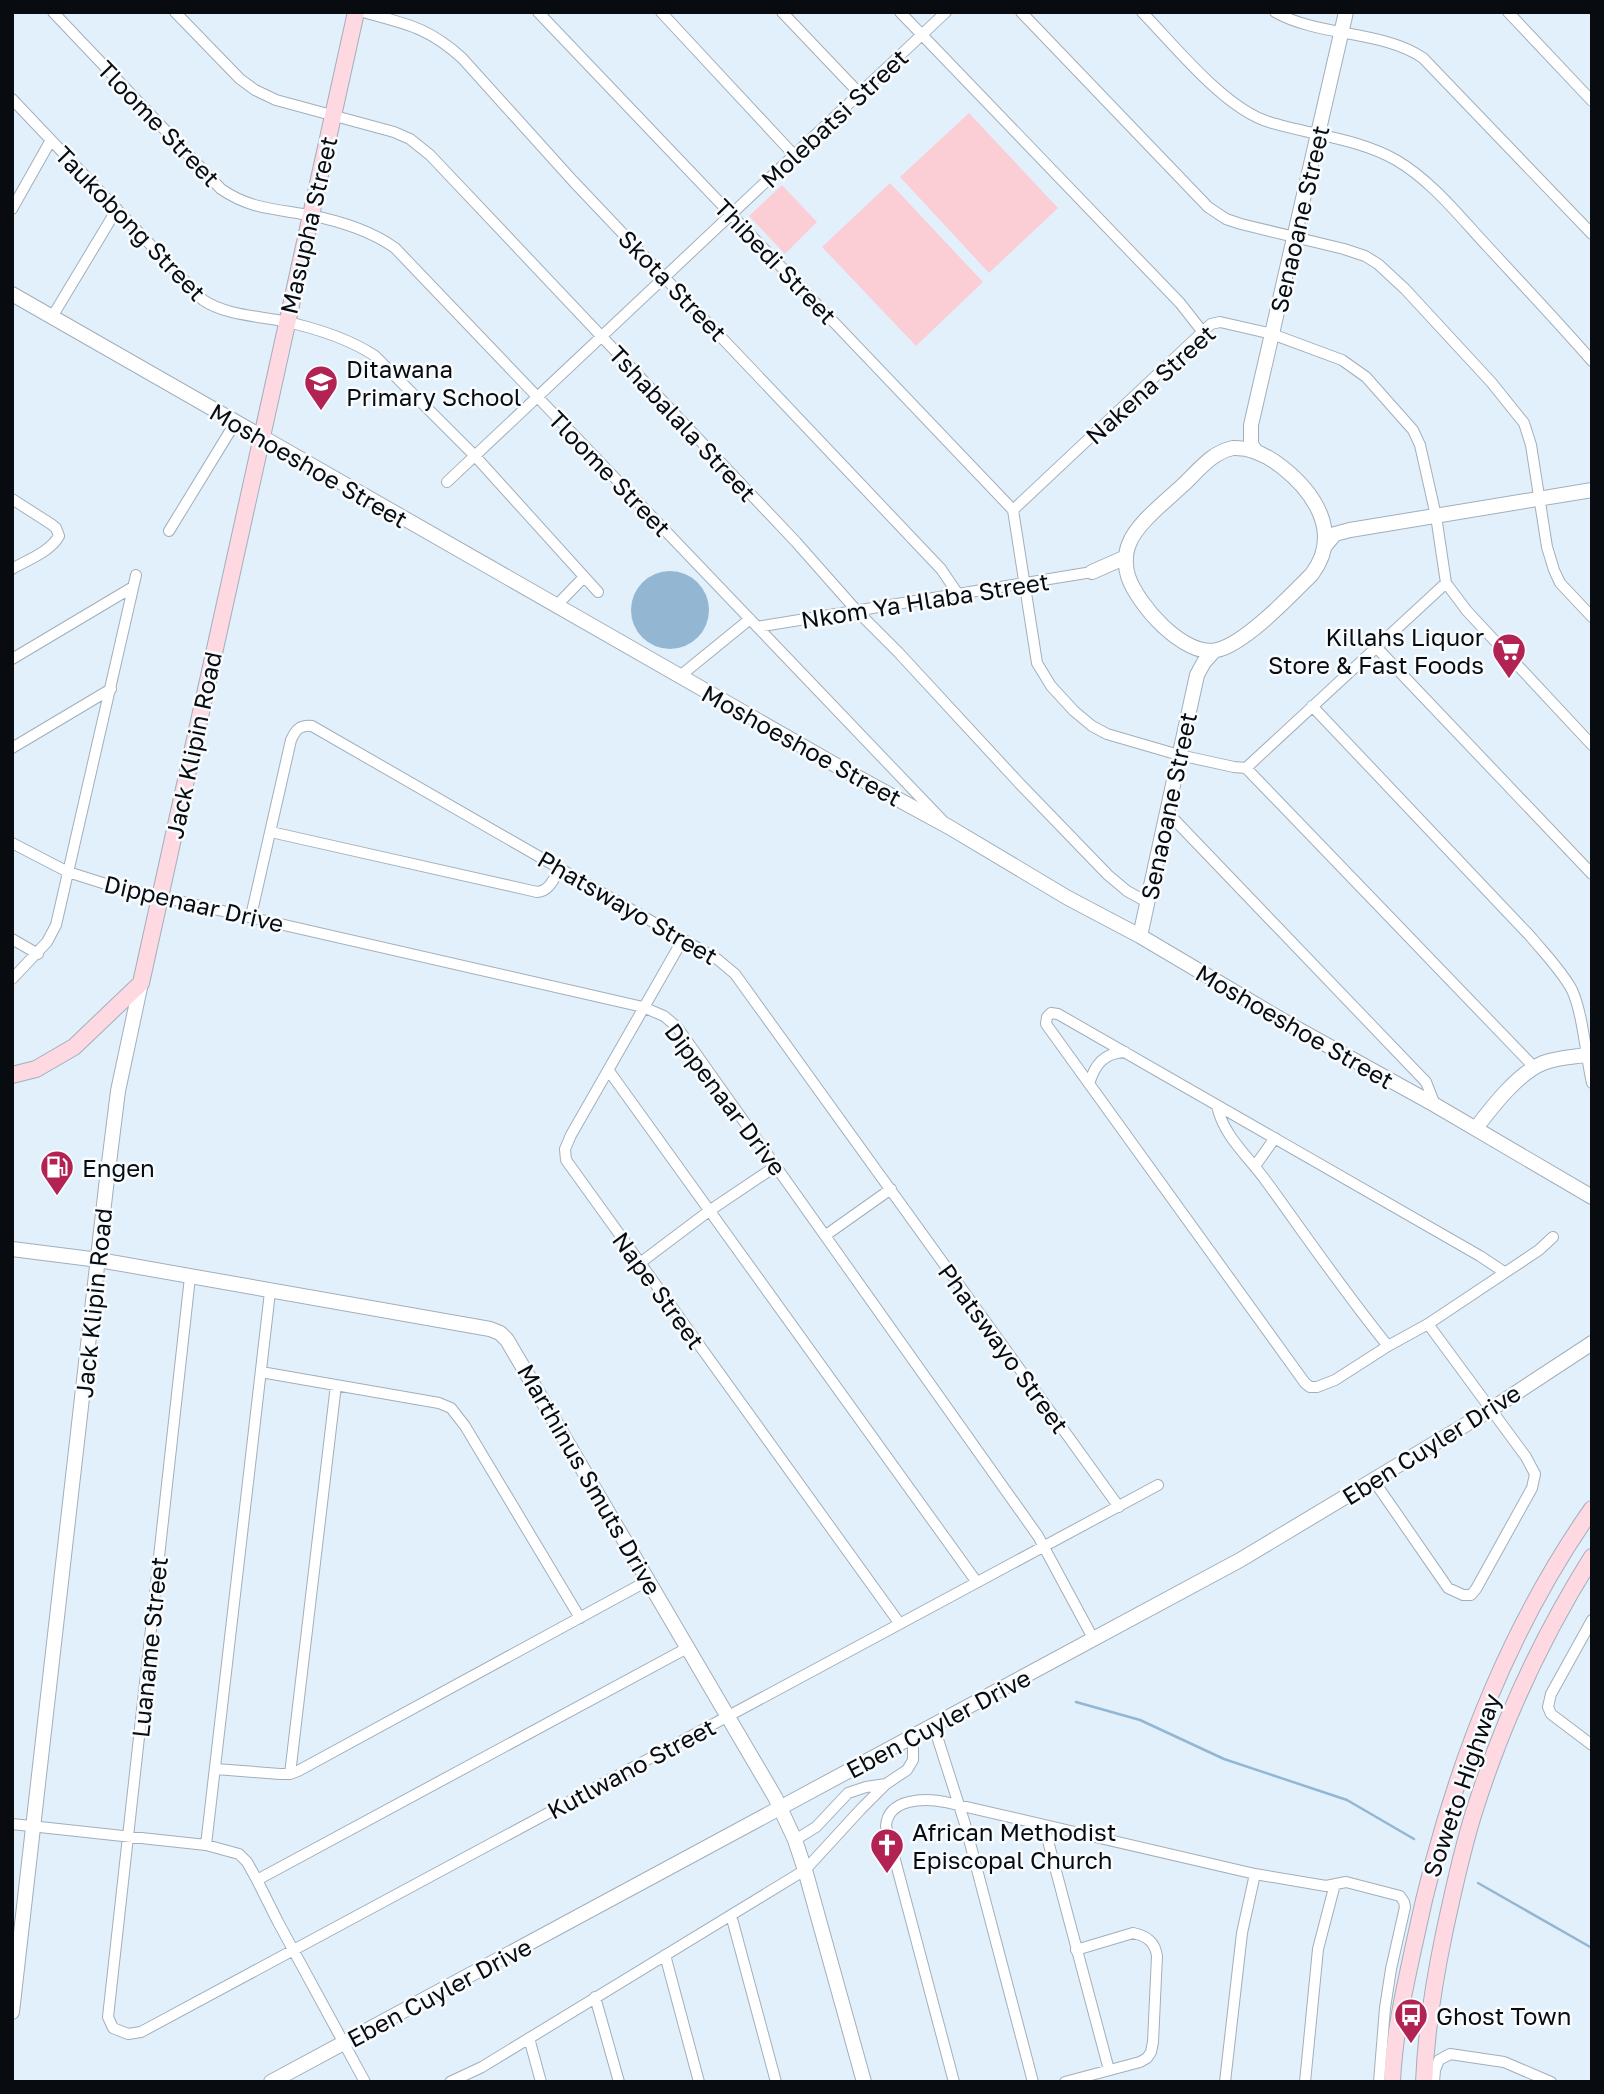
<svg xmlns="http://www.w3.org/2000/svg" width="1604" height="2094" viewBox="0 0 1604 2094" font-family="'Golos Text',sans-serif">
	<style>
		.green { fill: #fbced5 }
		.water { fill: #93b6d2 }
		.lines { fill: none; stroke-linecap: round; stroke-linejoin: round }
		.stream { stroke: #93b6d2; stroke-width: 2.5 }
		.minor-casing { stroke: #a2afba; stroke-width: 12 }
		.tertiary-casing { stroke: #a2afba; stroke-width: 16 }
		.secondary-casing { stroke: #a2afba; stroke-width: 18 }
		.minor { stroke: #fff; stroke-width: 10 }
		.tertiary { stroke: #fff; stroke-width: 14 }
		.secondary { stroke: #fed9e1; stroke-width: 16 }
		.labels { text-anchor: middle; dominant-baseline: central; stroke-width: 5; stroke-linejoin: round; paint-order: stroke }
		.street-label { font-size: 24px; fill: #080c10; stroke: #f9fcfe }
		.poi-label { font-size: 24px; fill: #080c10; stroke: #f9fcfe; text-anchor: start }
	</style>
	<rect width="100%" height="100%" fill="#e2f0fc"/>
	<!-- green -->
	<path class="green" d="M969,113L1058,208L989,273L900,177Z
		M890,183L983,282L916,346L822,247Z
		M782,185L817,222L785,254L749,216Z"/>
	<!-- water -->
	<path class="water" d="M631 610a39 39 0 1 1 78 0a39 39 0 1 1-78 0Z"/>
	<g class="lines">
		<!-- stream -->
		<path class="stream" d="M1076,1702L1140,1720L1224,1759L1347,1800L1414,1839
			M1478,1883L1592,1948"/>
		<!-- minor casing -->
		<g class="minor-casing">
			<path id="minor" d="M53,12L221,189C250,209 275,209 309,215C340,221 370,230 395,248L942,820
				M175,12L240,79L255,90L276,100L394,132L410,139L430,155L796,542L857,611L898,652L1020,784L1108,875L1127,891L1147,902
				M363,12C406,24 428,27 462,58L573,181L941,569L958,594
				M538,12L1013,510
				M661,12L794,155
				M782,12L860,94
				M900,12L1180,303L1202,331
				M1021,12L1208,207L1226,219L1241,224L1344,249L1365,256L1378,264L1405,289L1491,382L1524,423L1531,445L1547,547L1554,570L1560,583L1592,617
				M1142,12C1175,46 1225,109 1269,122C1311,135 1357,138 1396,160C1432,181 1460,217 1488,247C1523,285 1558,322 1592,361
				M1275,12C1319,37 1382,30 1423,58L1592,234
				M1508,12L1592,101
				M12,99L203,300C225,315 257,316 283,321C315,328 348,338 375,356L475,456L598,592
				M12,209L51,140
				M52,317L117,209
				M447,482L946,12
				M12,499L51,524L56,528L59,536C50,552 27,560 12,569
				M1013,510L1211,324L1220,322L1272,334L1342,360L1366,377L1413,430L1420,445L1436,516L1446,583L1467,611L1592,745
				M1013,510L1037,663L1051,686L1074,711L1092,726L1107,734L1179,755L1234,767L1246,768L1446,583
				M169,531L235,423
				M556,606L584,577
				M757,627L1092,572
				M1376,647L1592,874
				M12,659L133,587
				M680,676L750,619
				M1312,706L1531,937C1545,954 1561,970 1572,990C1583,1014 1586,1057 1592,1083
				M12,748L111,689
				M1246,768L1534,1067
				M1167,812L1426,1082L1435,1105
				M271,832L537,892C550,891 554,878 560,868
				M12,843L68,872L109,885L643,1007L664,1016L677,1027L1038,1536L1094,1640
				M251,916L291,740C296,729 300,725 312,726L717,959L735,974L1119,1507
				M12,939L38,954
				M683,939L571,1135L565,1149L566,1160L900,1624
				M12,979L47,942L56,925L136,575
				M609,1071L976,1581
				M1089,1084C1095,1064 1104,1053 1125,1052
				M1217,1106C1224,1137 1248,1156 1266,1181C1306,1236 1345,1293 1388,1346
				M1255,1166L1275,1138
				M826,1235L891,1189
				M640,1263L709,1211L776,1166
				M1504,1272L1480,1256L1058,1014L1051,1013L1047,1017L1046,1024L1305,1383L1310,1387H1317L1335,1380L1388,1346L1428,1324L1539,1250L1553,1237
				M190,1277L108,2017L113,2028L128,2034L141,2032L1158,1485
				M261,1372L439,1403L451,1408L465,1426L580,1618
				M1374,1481L1448,1588L1463,1595H1471L1476,1589L1532,1488L1535,1474L1526,1457L1428,1324
				M1592,1620L1551,1694L1548,1707L1551,1714L1592,1745
				M934,1727L965,1824L1033,2082
				M216,1769L280,1774H290L298,1771L649,1580
				M290,1774L336,1385
				M12,1824L206,1845L239,1854L247,1862L257,1880L278,1922L365,2082
				M1044,1826L1109,2070
				M795,1840L816,1827L848,1793L866,1787L886,1784
				M206,1845L270,1292
				M257,1880L689,1647
				M731,1915L776,2082
				M665,1955L699,2082
				M595,1997L619,2082
				M529,2038L541,2082
				M450,2082L482,2067L805,1870L861,1809L886,1784L907,1770L913,1760V1747L910,1739
				M954,2082L886,1826C888,1798 925,1798 945,1802L1255,1874L1326,1886L1346,1882L1400,1896L1404,1902L1405,1907L1391,1969L1385,2008L1379,2082
				M1065,2082L1140,2062L1147,2058L1151,2052L1153,2042L1157,1956C1155,1942 1147,1936 1133,1933L1076,1950
				M1225,2082L1242,1933L1255,1874
				M1305,2082L1318,1949L1335,1884
				M1434,2082L1435,2070L1439,2060L1450,2054L1504,2062L1551,2082"/>
		</g>
		<!-- tertiary casing -->
		<g class="tertiary-casing">
			<path id="tertiary" d="M12,294L846,771L949,827L1068,898L1140,936L1287,1023L1435,1105L1592,1197
				M1233,448C1251,447 1268,456 1282,467C1315,493 1342,534 1312,574C1291,595 1245,644 1217,650C1184,658 1137,604 1128,576C1125,567 1125,553 1129,544C1136,524 1167,500 1183,485C1198,471 1212,452 1233,448Z
				M1256,452L1251,444V425L1346,12
				M1324,547L1335,534L1350,530L1592,490
				M1092,572L1126,557
				M1140,936L1197,675L1204,662L1214,651
				M1476,1128C1492,1107 1518,1073 1543,1063C1558,1057 1576,1057 1592,1054
				M12,1249L99,1260L490,1329L500,1333L507,1340L775,1797L795,1840L805,1870L864,2082
				M12,2012L106,1187L118,1091L141,983
				M271,2082L1240,1560L1490,1410L1592,1343"/>
		</g>
		<!-- secondary casing -->
		<g class="secondary-casing">
			<path id="secondary" d="M12,1075L36,1069L74,1047L141,983L356,12
				M1392,2082C1394,2035 1404,1991 1414,1945C1446,1791 1501,1639 1592,1509
				M1424,2082C1426,2032 1434,1982 1444,1934C1453,1892 1462,1849 1475,1809C1503,1721 1543,1635 1592,1557"/>
		</g>
		<!-- minor -->
		<use href="#minor" class="minor"/>
		<!-- tertiary -->
		<use href="#tertiary" class="tertiary"/>
		<!-- secondary -->
		<use href="#secondary" class="secondary"/>
	</g>
	<!-- icons -->
	<defs>
		<g id="school-pin" transform="scale(1.75)"><path d="M0 17L-7.5 6A9.5 9.5 0 1 1 7.5 6Z" fill="#b22252" stroke="#f9fcfe"/><path d="M0-5L7-2L0 1L-7-2ZM-4 1L0 2.5L4 1V4Q0 6-4 4Z" fill="#fff"/></g>
		<g id="supermarket-pin" transform="scale(1.75)"><path d="M0 17L-7.5 6A9.5 9.5 0 1 1 7.5 6Z" fill="#b22252" stroke="#f9fcfe"/><path d="M-6-5.5h2.5l.6 2H6L4.5 2H-2.5L-4.4-4H-6ZM-1.5 3.2a1.3 1.3 0 1 0 .1 0ZM3 3.2a1.3 1.3 0 1 0 .1 0Z" fill="#fff"/></g>
		<g id="fuel-pin" transform="scale(1.75)"><path d="M0 17L-7.5 6A9.5 9.5 0 1 1 7.5 6Z" fill="#b22252" stroke="#f9fcfe"/><path d="M-5.5-6h7V0h2V4h1.3V-2.5L3-4.5l.8-.8L6-3V5H2.5V1h-1V6h-7ZM-4.2-4.7v3.2H.2V-4.7Z" fill="#fff"/></g>
		<g id="church-pin" transform="scale(1.75)"><path d="M0 17L-7.5 6A9.5 9.5 0 1 1 7.5 6Z" fill="#b22252" stroke="#f9fcfe"/><path d="M-1.2-6h2.4v3.5h3.3v2.4h-3.3V6h-2.4V-.1h-3.3v-2.4h3.3Z" fill="#fff"/></g>
		<g id="bus-pin" transform="scale(1.75)"><path d="M0 17L-7.5 6A9.5 9.5 0 1 1 7.5 6Z" fill="#b22252" stroke="#f9fcfe"/><path d="M-5-6H5V4H4V6H2V4H-2V6H-4V4H-5ZM-3.5-4V0h7V-4ZM-3.5 1.2v1.5H-2V1.2ZM2 1.2v1.5H3.5V1.2Z" fill="#fff"/></g>
	</defs>
	<g fill-rule="evenodd">
		<use href="#school-pin" x="321" y="382"/>
		<use href="#supermarket-pin" x="1509" y="650"/>
		<use href="#fuel-pin" x="57" y="1167"/>
		<use href="#church-pin" x="887" y="1845"/>
		<use href="#bus-pin" x="1411" y="2015"/>
	</g>
	<g class="labels">
		<!-- street labels -->
		<g class="street-label">
			<text transform="translate(834 118) rotate(-43)">Molebatsi Street</text>
			<text transform="translate(159 123) rotate(46)">Tloome Street</text>
			<text transform="translate(1299 219) rotate(-77)">Senaoane Street</text>
			<text transform="translate(131 223) rotate(46)">Taukobong Street</text>
			<text transform="translate(308 225) rotate(-77)">Masupha Street</text>
			<text transform="translate(776 261) rotate(46)">Thibedi Street</text>
			<text transform="translate(673 285) rotate(46)">Skota Street</text>
			<text transform="translate(1150 384) rotate(-42)">Nakena Street</text>
			<text transform="translate(683 423) rotate(47)">Tshabalala Street</text>
			<text transform="translate(309 465) rotate(30)">Moshoeshoe Street</text>
			<text transform="translate(610 473) rotate(46)">Tloome Street</text>
			<text transform="translate(925 600) rotate(-9)">Nkom Ya Hlaba Street</text>
			<text transform="translate(193 745) rotate(-78)">Jack Klipin Road</text>
			<text transform="translate(802 745) rotate(29)">Moshoeshoe Street</text>
			<text transform="translate(1168 806) rotate(-78)">Senaoane Street</text>
			<text transform="translate(194 903) rotate(13)">Dippenaar Drive</text>
			<text transform="translate(628 907) rotate(30)">Phatswayo Street</text>
			<text transform="translate(1295 1026) rotate(30)">Moshoeshoe Street</text>
			<text transform="translate(726 1099) rotate(53)">Dippenaar Drive</text>
			<text transform="translate(659 1290) rotate(54)">Nape Street</text>
			<text transform="translate(93 1303) rotate(-84)">Jack Klipin Road</text>
			<text transform="translate(1004 1348) rotate(54)">Phatswayo Street</text>
			<text transform="translate(1431 1444) rotate(-32)">Eben Cuyler Drive</text>
			<text transform="translate(590 1479) rotate(60)">Marthinus Smuts Drive</text>
			<text transform="translate(149 1647) rotate(-84)">Luaname Street</text>
			<text transform="translate(938 1723) rotate(-28)">Eben Cuyler Drive</text>
			<text transform="translate(631 1768) rotate(-28)">Kutlwano Street</text>
			<text transform="translate(1461 1785) rotate(-71)">Soweto Highway</text>
			<text transform="translate(439 1992) rotate(-28)">Eben Cuyler Drive</text>
		</g>
		<!-- poi labels -->
		<g class="poi-label">
			<text x="346" y="368">Ditawana<tspan x="346" dy="28">Primary School</tspan></text>
			<text x="1484" y="636" text-anchor="end">Killahs Liquor<tspan x="1484" dy="28">Store &amp; Fast Foods</tspan></text>
			<text x="82" y="1167">Engen</text>
			<text x="912" y="1831">African Methodist<tspan x="912" dy="28">Episcopal Church</tspan></text>
			<text x="1436" y="2015">Ghost Town</text>
		</g>
	</g>
	<!-- border -->
	<rect width="1604" height="2094" fill="none" stroke="#080c10" stroke-width="28"/>
</svg>
